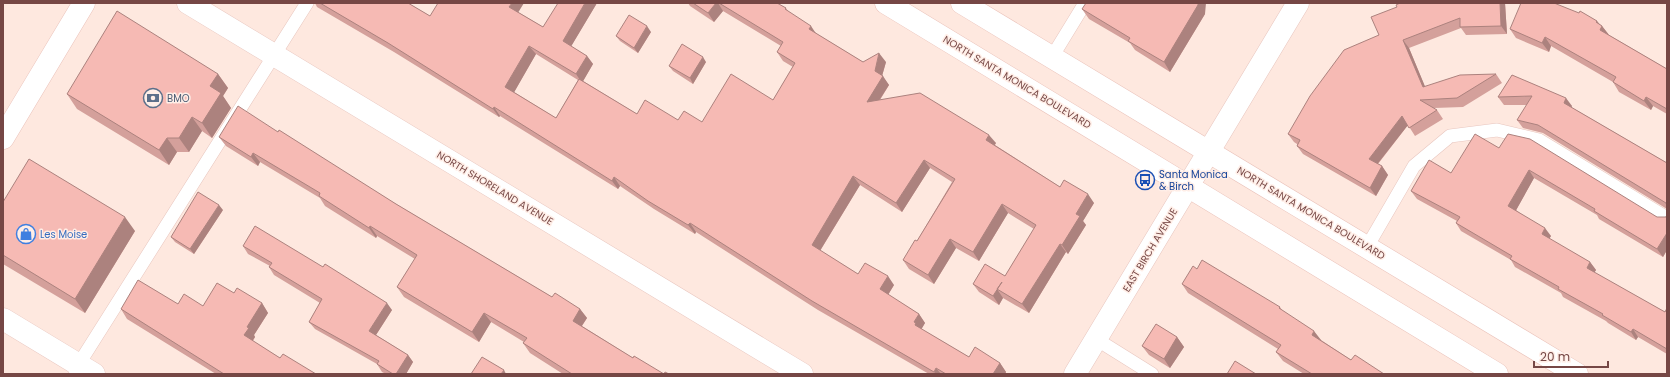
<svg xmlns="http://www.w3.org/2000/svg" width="1670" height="377" viewBox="0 0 1670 377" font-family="Poppins,sans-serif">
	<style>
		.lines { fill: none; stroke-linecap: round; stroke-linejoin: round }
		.lane-casing { stroke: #e8c6bf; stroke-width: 14 }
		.street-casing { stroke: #e8c6bf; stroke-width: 23 }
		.secondary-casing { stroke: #eac2ba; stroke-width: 23 }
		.lane { stroke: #fff; stroke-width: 13 }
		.street { stroke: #fff; stroke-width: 22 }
		.secondary { stroke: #fff; stroke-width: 22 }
		.wall { fill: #d4a09b; fill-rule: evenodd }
		.shaded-wall { fill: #ac827e }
		.building { fill: #f6bab4; stroke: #ac827e }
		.labels { text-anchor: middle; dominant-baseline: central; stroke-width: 3; stroke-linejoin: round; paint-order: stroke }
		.street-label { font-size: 10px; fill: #764745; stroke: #ffeee7 }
		.service-label { font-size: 10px; fill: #4e5e75; stroke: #ffeee7; text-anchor: start }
		.transit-label { font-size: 10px; fill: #164399; stroke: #ffeee7; text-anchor: start }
		.shop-label { font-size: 10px; fill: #366cbe; stroke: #ffeee7; text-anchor: start }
	</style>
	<rect width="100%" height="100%" fill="#fee8df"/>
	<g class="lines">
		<!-- lane casing -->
		<g class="lane-casing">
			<path id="lane" d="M1052,57L1085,3
				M1367,247L1414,166L1450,136L1497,130L1539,140L1667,218
				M1096,339L1152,374
				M75,370L307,3"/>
		</g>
		<!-- street casing -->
		<g class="street-casing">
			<path id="street" d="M188,3L802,374
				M3,319L94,374
				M1075,374L1298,3"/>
		</g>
		<!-- secondary casing -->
		<g class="secondary-casing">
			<path id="secondary" d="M886,3L1497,374
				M962,3L1577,374
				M3,138L84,3"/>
		</g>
		<!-- lane -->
		<use href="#lane" class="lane"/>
		<!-- street -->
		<use href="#street" class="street"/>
		<!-- secondary -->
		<use href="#secondary" class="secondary"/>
	</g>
	<!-- wall -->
	<path class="wall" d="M315,3H408L430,16L518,12L543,27L597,3L571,46L587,56L593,64L583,81L637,114L678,120L702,122L773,100L793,67L783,61L777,52L781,46L723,11L714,22L690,6L688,3H777L786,8L788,11L817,34L863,62H886L882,76L889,85L880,100L996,143L995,145L1060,187L1094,203L1083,221L1086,225L1068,254L1066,252L1029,313L1003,298L999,305L979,292L973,284L1005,276L1034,229L1008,213L979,261L956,248L934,284L909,269L903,260L917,241L952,182L930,168L902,212L860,185L820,251L858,274L894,285L888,295L919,314L925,323L921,329L969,357L1000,363L1006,372L1005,374H929L818,310L696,232L695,234L654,209L620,186L618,189L500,116L499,117L394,52L317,7ZM536,54L578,80L556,118L514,92Z
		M1505,3L1507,34L1466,35L1461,28L1409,48L1425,87L1496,74L1502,83L1463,107L1434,108L1437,110L1443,119L1415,136L1408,125L1378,164L1382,166L1388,175L1376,196L1303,154L1297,146V144L1294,142L1288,134L1379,35L1397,7Z
		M1082,9L1205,14L1170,72L1135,50L1130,43L1089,19Z
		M1579,13L1597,21L1599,24L1602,26L1609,35L1667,69V114L1653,106L1651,110L1619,92L1613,82L1551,46L1549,52L1516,38L1510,29Z
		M651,32L638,53L620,41L616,36Z
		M706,62L693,84L673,71L669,66Z
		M218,74L228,88L223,96L231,108L212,138L202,131L189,152H177L169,165L77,109L67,94Z
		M1512,75L1572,106L1571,107L1667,163V209L1543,133L1523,128L1517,120L1527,105H1504L1498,97Z
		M278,132L396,204L552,297L580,309L587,318L582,326L633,358L664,374H669H563L530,353L523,343L524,342L491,322L479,342L404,297L397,287L415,259L377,236L376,238L325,206L320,198L260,162L258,166L226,146L219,137Z
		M1499,148L1657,217H1666L1667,214V250L1663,257L1599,219L1597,215L1534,178L1516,210L1551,236L1549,239L1590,262L1596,270L1594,273L1665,312L1667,308V354L1638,337L1636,340L1608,323L1606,321L1563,297L1561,293L1515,267L1511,260L1461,231L1456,223L1457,221L1417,199L1411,191L1451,173Z
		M3,202L135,231L85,313L3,264Z
		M223,210L194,254L175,242L171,237Z
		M243,246L392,310L376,335L408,355L413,362L406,374H386L382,372L377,364L315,329L309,322L320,303L274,275L269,267L270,266L248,254Z
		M1197,269L1280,307L1282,310L1321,340L1351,360L1384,374H1304L1283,361L1276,352L1278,349L1188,293L1182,284Z
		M234,293L262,303L268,313L254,335L255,337L253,341L280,358L316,374H216L127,319L121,309L178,304L203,306Z
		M1177,337L1184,347L1170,368L1149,355L1142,346Z"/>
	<!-- shaded-wall -->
	<path class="shaded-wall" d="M512,3H524L516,16L509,7Z
		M585,3H597L569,50L563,41Z
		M716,3H718L723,11L714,22L708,13Z
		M1198,3H1206L1205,14L1170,72L1164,62Z
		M1500,3H1505L1507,34L1501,26Z
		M1597,21L1602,27V26L1609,35L1600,30L1596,22Z
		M647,26L651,32L638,53L634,48Z
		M811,26L817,35L809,29Z
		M1545,37L1551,46L1549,52L1542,43Z
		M1403,40L1409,48L1429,96L1423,87Z
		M529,46L536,54L512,96L505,87Z
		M879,53L886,62L882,76H883L889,85L873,110L867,102L875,71Z
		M587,56L593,64L582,83L576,74Z
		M703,57L706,62L693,84L690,78Z
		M218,74L228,88L223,96L231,108L212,138L202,123L210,86Z
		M1646,97L1653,106L1651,110L1644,101Z
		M1566,98L1572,106L1570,111L1564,103Z
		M494,107L500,116L499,117L493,109Z
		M1402,116L1408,125L1375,167L1369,159Z
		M192,117L202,131L189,152L179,138Z
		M989,135L996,143L992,148L986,140Z
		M167,138L177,152L169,165L159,150Z
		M253,153L260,162L258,166L251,157Z
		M924,160L930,168L902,212L896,203Z
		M1382,166L1388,175L1376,196L1370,188Z
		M1529,170L1534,178L1514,214L1508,206Z
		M853,176L860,185L818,254L812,245Z
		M614,177L620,186L618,189L612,181Z
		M1088,194L1094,203L1083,221L1086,225L1068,254L1062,245L1076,214Z
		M1002,204L1008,213L979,261L973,252Z
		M219,205L223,210L194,254L190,249Z
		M125,217L135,231L85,313L75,299Z
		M690,223L696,232L695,234L688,225Z
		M370,226L377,236L376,238L369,228Z
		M1545,228L1551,236L1547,242L1542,234Z
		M1667,233V250L1663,257L1657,249Z
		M950,239L956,248L934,284L928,275Z
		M1060,244L1066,252L1029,313L1022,304Z
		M1590,262L1596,270L1592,276L1587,268Z
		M888,276L894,285L886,298L880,289Z
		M1002,282L997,289L1003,298L999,305L993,296Z
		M262,303L268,313L254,335L255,337L250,344L244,335L247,327Z
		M387,303L392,310L374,338L369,331Z
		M580,309L587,318L579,330L573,321Z
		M484,313L491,322L479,342L472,332Z
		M919,314L925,323L921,330L915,325L914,322Z
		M1633,329L1638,337L1636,340L1631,332Z
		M1314,331L1321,340L1318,344L1312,335Z
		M1177,337L1184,347L1170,368L1164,359Z
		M408,355L413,362L406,374H396Z
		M1000,363L1006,372L1005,374H993Z
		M936,368L941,374H936L934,372Z
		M504,370L506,374H501Z"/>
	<!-- building -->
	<path class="building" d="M320,3H408L430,16L438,3H512L509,7L543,27L558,3H585L563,41L587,56L576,74L529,46L505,87L556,118L579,79L637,114L645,100L678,120L684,111L702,122L731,74L773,100L795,63L777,52L783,42L719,3H777L786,8L785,9L811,26L809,29L863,62L879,53L875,71L883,76L867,102L920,93L989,135L986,140L1060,187L1064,180L1088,194L1076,214L1080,216L1062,245L1060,244L1022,304L997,289L1002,282L993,296L973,284L985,264L1005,276L1036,225L1002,204L973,252L950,239L928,275L903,260L915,240L917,241L955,179L924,160L896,203L853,176L812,245L858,274L865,263L888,276L880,289L919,314L914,322L916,323L915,325L969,357L975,347L1000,363L993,374H946L936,368L934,372L812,301L690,223L688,225L648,201L614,177L612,181L494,107L493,109L388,43Z
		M693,3H716L708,13Z
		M1086,3H1198V5L1164,62L1128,41L1130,38L1082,9Z
		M1400,3H1500L1501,26L1460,27V18L1403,40L1423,87L1460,75L1496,74L1457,98L1420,100L1437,110L1409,128L1402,116L1369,159L1382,166L1370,188L1297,146L1300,140L1288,134L1310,96L1344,50L1379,35L1371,17L1397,7L1396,5Z
		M1521,3H1554L1579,13L1580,11L1597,21L1596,22L1602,26L1600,30L1667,69V109L1646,97L1644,101L1613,82L1616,77L1545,37L1542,43L1510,29Z
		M117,11L218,74L210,86L221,93L202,123L192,117L179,138H167L159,150L67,94Z
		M629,15L647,26L634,48L616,36Z
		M682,44L703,57L690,78L669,66Z
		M1512,75L1566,98L1564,103L1667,163V206L1666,203L1538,125L1517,120L1532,96L1498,97Z
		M238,106L278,132L279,130L396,204L505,269L552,297L555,293L580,309L573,321L633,358L634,356L664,374L665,372L669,374H572L523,343L527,338L484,313L472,332L397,287L417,255L370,226L369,228L319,196L320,193L253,153L251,157L219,137Z
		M1475,134L1499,148L1508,134L1530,139L1657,217H1666L1667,214V233L1657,249L1594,211L1595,209L1529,170L1508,206L1545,228L1542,234L1590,262L1587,268L1665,312L1667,308V349L1633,329L1631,332L1602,315L1603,314L1558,289L1559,287L1510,259L1512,256L1456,223L1460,217L1411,191L1429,160L1451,173Z
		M29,159L125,217L75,299L3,255V202Z
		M198,192L219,205L190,249L171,237Z
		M255,226L323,267L325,264L387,303L369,331L408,355L396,374H393L377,364L379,361L309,322L322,299L269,267L272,263L243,246Z
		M1202,260L1280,307L1279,308L1314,331L1312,335L1351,360L1355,355L1384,374H1312L1276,352L1281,345L1182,284L1193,266L1197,269Z
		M138,280L178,304L184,294L203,306L217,283L234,293L237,288L262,303L247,327L249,328L244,335L280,358L283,354L316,374H224L121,309Z
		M1156,324L1177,337L1164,359L1142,346Z
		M482,357L504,370L501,374H471Z
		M1235,361L1256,374H1227Z"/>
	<!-- icons -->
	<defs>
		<g id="bank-ring" transform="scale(1)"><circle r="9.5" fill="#ffeee7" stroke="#5c6f8a" stroke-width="1.5"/><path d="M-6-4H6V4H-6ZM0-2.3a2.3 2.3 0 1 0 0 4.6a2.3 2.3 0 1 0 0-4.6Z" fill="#5c6f8a"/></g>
		<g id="bus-ring" transform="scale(1)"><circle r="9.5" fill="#ffeee7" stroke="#1a4fb4" stroke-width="1.5"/><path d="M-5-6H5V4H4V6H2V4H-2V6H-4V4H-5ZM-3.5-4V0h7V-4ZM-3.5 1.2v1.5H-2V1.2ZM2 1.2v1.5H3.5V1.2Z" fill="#1a4fb4"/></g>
		<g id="shop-ring" transform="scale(1)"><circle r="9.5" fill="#ffeee7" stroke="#3f7fe0" stroke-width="1.5"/><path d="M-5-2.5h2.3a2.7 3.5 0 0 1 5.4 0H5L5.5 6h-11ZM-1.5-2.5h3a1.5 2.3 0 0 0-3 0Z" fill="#3f7fe0"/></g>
	</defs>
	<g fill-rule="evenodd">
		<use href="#bank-ring" x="153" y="98"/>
		<use href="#bus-ring" x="1145" y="180"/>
		<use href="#shop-ring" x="26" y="234"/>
	</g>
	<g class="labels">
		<!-- street labels -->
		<g class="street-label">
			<text transform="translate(1017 82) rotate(31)">NORTH SANTA MONICA BOULEVARD</text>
			<text transform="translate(495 188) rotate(31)">NORTH SHORELAND AVENUE</text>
			<text transform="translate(1311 213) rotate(31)">NORTH SANTA MONICA BOULEVARD</text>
			<text transform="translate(1150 250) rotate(-59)">EAST BIRCH AVENUE</text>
		</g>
		<!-- service labels -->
		<g class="service-label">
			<text x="167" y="98">BMO</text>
		</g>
		<!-- transit labels -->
		<g class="transit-label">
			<text x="1159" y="174">Santa Monica<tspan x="1159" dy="12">&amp; Birch</tspan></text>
		</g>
		<!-- shop labels -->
		<g class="shop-label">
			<text x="40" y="234">Les Moise</text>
		</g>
	</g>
	<!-- border -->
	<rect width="1670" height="377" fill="none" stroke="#764745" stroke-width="8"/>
	<!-- scale -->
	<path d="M1534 361v6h74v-6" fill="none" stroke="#764745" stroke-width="2"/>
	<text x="1540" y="361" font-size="12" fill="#764745" stroke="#ffeee7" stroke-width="3" paint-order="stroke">20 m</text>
</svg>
